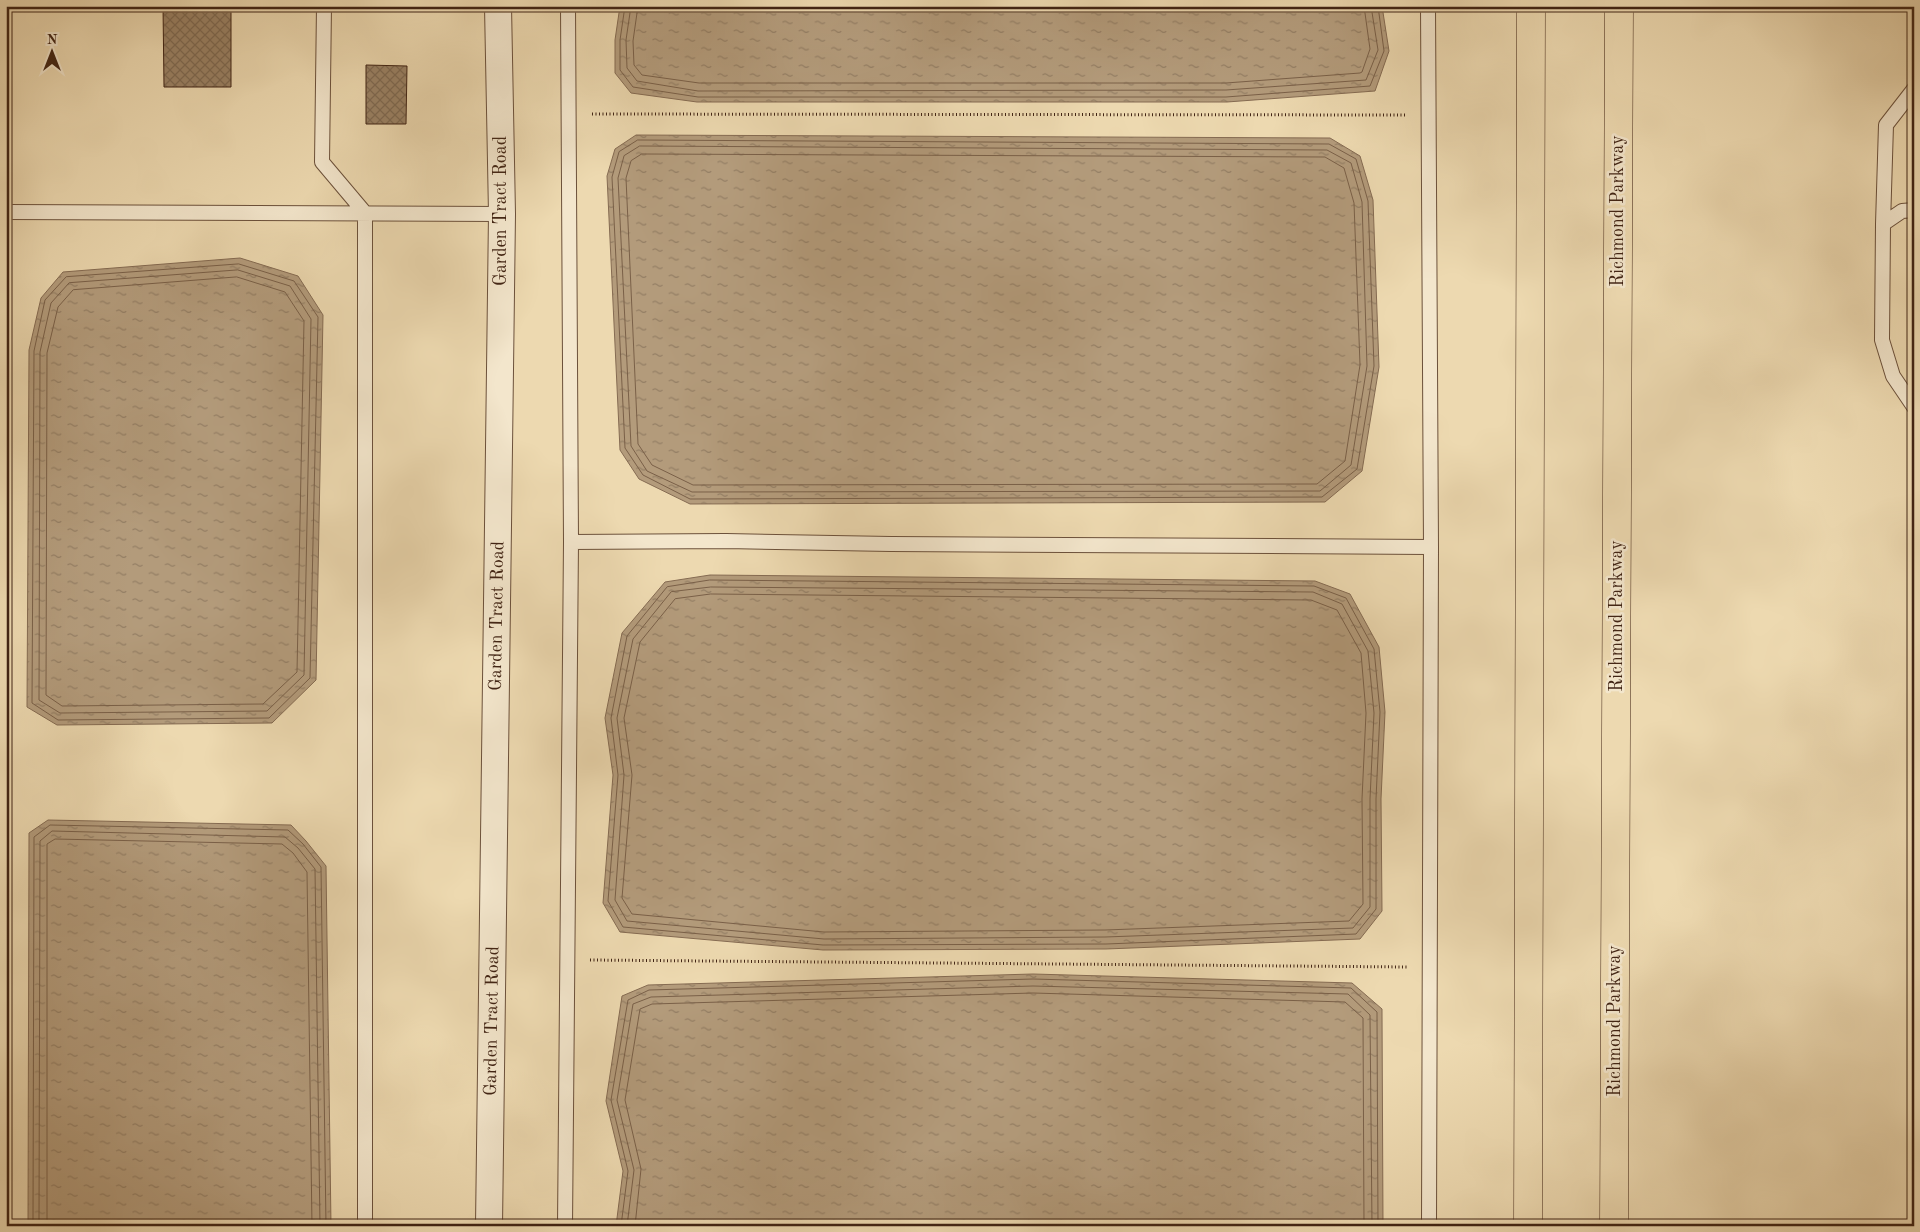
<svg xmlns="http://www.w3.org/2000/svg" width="1920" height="1232" viewBox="0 0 1920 1232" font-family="'Old Standard TT',serif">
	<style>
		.water { fill: url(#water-ripples); stroke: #856b52 }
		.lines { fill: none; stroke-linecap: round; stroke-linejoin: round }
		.shore { stroke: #7a6048; stroke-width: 1 }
		.building { fill: url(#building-cross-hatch); stroke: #412414 }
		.lane-casing { stroke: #6c513b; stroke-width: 16 }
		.street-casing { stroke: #6c513b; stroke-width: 28 }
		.highway-casing { stroke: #412414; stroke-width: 29 }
		.path { stroke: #412414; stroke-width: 3; stroke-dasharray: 1 2.5; stroke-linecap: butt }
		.lane { stroke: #f3e6cc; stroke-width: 14 }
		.street { stroke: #f3e6cc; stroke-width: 26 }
		.highway { stroke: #edd9b0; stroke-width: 28 }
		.labels { text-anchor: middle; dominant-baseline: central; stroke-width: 5; stroke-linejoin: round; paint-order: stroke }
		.street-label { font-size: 18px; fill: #412414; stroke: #f3e6cc }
	</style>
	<defs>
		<pattern id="water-ripples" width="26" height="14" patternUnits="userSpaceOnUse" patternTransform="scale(1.25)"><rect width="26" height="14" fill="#b39b7b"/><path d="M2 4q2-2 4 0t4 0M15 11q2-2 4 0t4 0" fill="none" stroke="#937e64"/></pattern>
		<pattern id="building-cross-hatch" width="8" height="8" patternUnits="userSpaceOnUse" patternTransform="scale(1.25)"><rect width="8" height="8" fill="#9a8265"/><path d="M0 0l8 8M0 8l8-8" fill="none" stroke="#7f6a52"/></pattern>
	</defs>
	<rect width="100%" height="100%" fill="#edd9b0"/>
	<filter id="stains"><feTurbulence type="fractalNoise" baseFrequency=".004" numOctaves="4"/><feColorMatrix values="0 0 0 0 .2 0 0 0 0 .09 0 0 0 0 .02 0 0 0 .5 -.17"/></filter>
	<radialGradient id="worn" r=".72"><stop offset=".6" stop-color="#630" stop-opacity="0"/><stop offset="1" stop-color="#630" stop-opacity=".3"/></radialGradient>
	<!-- water -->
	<path class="water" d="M620,6H1382L1389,51L1375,91L1227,102H697L631,93L615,73V40Z
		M636,135L1330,138L1360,156L1373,200L1379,367L1362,471L1325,502L690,504L639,479L620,450L607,176L615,149Z
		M240,258L298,276L323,315L316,680L272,723L57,725L27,707L29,350L41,298L63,272Z
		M710,575L1315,581L1350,594L1379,647L1385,712L1381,799L1382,911L1360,939L1106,949L823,950L620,932L603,903L613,775L605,718L622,633L665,582Z
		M48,820L291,825L306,841L326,866L331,1226H28L29,833Z
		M1033,974L1352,983L1382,1009L1383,1226H616L623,1171L606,1101L622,996L648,985Z"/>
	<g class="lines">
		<!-- shore -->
		<path class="shore" d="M625,6L620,40V70L633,87L698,97H1226L1370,86L1384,51L1378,6
			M631,6L626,40L627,68L637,81L698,91L1226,90L1366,80L1378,50L1371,6
			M638,6L633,41L634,65L642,75L699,83H1226L1360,73L1362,72L1370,49L1364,6
			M638,140L1329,144L1356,159L1368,201L1374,366L1357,469L1322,497L690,499L643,475L625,448L612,177L619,152Z
			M640,146L1327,150L1351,163L1362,202L1367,366L1351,465L1320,491L692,492L647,471L631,446L618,178L624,156Z
			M642,154L1325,157L1344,168L1354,203L1360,365L1345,461L1317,484L693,485L652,465L638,444L626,178L631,161Z
			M239,264L294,281L318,317L310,678L269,718L58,720L32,703L34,351L45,300L66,277Z
			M238,270L290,286L311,319L304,675L267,711L60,713L39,700L40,352L51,303L69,283Z
			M237,277L285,292L304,321L297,672L263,704L62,706L46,695L47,353L58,307L73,290Z
			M710,580L1314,586L1346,598L1374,649L1380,712L1376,799V909L1356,934L1106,944L823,945L623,927L608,901L618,775L611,718L627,636L667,587Z
			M711,587L1313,592L1342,604L1368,651L1374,713L1370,799V907L1353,928L1105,937L824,939L627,921L615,900L624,775L617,718L633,639L671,592Z
			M711,594L1311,600L1337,610L1361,653L1366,713L1362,799L1363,904L1349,921L1105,930L824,932L632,914L622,898L632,775L624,718L640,642L675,599Z
			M33,1226L34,837L50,825L288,830L303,844L321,867L326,1226
			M39,1226L40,841L52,831L285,837L298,848L315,869L320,1226
			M47,1226V844L55,839L282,844L293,853L307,872L312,1226
			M621,1226L628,1171L611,1100L628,1000L649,990L1033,979L1351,988L1377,1012L1378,1226
			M627,1226L634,1170L617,1100L633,1004L651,997L1033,986L1348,994L1370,1015L1372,1226
			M635,1226L641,1169L625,1100L640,1009L652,1004L1033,993L1345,1002L1363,1018L1364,1226"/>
	</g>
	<!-- building -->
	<path class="building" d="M163,6H231V87H164Z
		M366,65L407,66L406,124H366Z"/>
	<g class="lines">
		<!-- lane casing -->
		<g class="lane-casing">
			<path id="lane" d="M324,6L322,162L365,213V1226
				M1428,6L1431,547L1429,1226
				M1914,210L1902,211L1883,224L1882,340L1893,376L1914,407
				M6,212L502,214
				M1883,224L1886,125L1914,89
				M571,542L726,541L891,544L1431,547
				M565,1226L571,542L568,6"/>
		</g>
		<!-- street casing -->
		<g class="street-casing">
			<path id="street" d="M489,1226L502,214L498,6"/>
		</g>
		<!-- highway casing -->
		<g class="highway-casing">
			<path id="highway" d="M1528,1226L1531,6
				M1614,1226L1619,6"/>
		</g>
		<!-- path -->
		<path class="path" d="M592,114L1406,115
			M590,960L1407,967"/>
		<!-- lane -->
		<use href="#lane" class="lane"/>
		<!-- street -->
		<use href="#street" class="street"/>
		<!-- highway -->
		<use href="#highway" class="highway"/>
	</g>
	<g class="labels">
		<!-- street labels -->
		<g class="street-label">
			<text transform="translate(501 211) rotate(-90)">Garden Tract Road</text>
			<text transform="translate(1618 211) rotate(-90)">Richmond Parkway</text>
			<text transform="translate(497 616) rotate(-89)">Garden Tract Road</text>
			<text transform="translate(1617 616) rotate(-90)">Richmond Parkway</text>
			<text transform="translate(492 1021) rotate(-89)">Garden Tract Road</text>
			<text transform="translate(1615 1021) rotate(-90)">Richmond Parkway</text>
		</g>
	</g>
	<!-- margin -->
	<rect width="1920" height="1232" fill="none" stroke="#edd9b0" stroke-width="25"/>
	<rect x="8" y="8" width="1905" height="1217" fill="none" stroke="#412414" stroke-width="2.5"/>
	<rect x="12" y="12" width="1895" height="1207" fill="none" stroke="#412414"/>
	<!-- north arrow -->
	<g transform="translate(52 52)" stroke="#f3e6cc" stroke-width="4" paint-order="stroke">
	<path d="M0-4L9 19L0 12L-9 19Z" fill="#412414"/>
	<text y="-8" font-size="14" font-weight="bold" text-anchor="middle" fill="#412414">N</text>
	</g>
	<rect width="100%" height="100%" filter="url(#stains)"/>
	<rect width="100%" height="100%" fill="url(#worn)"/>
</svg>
